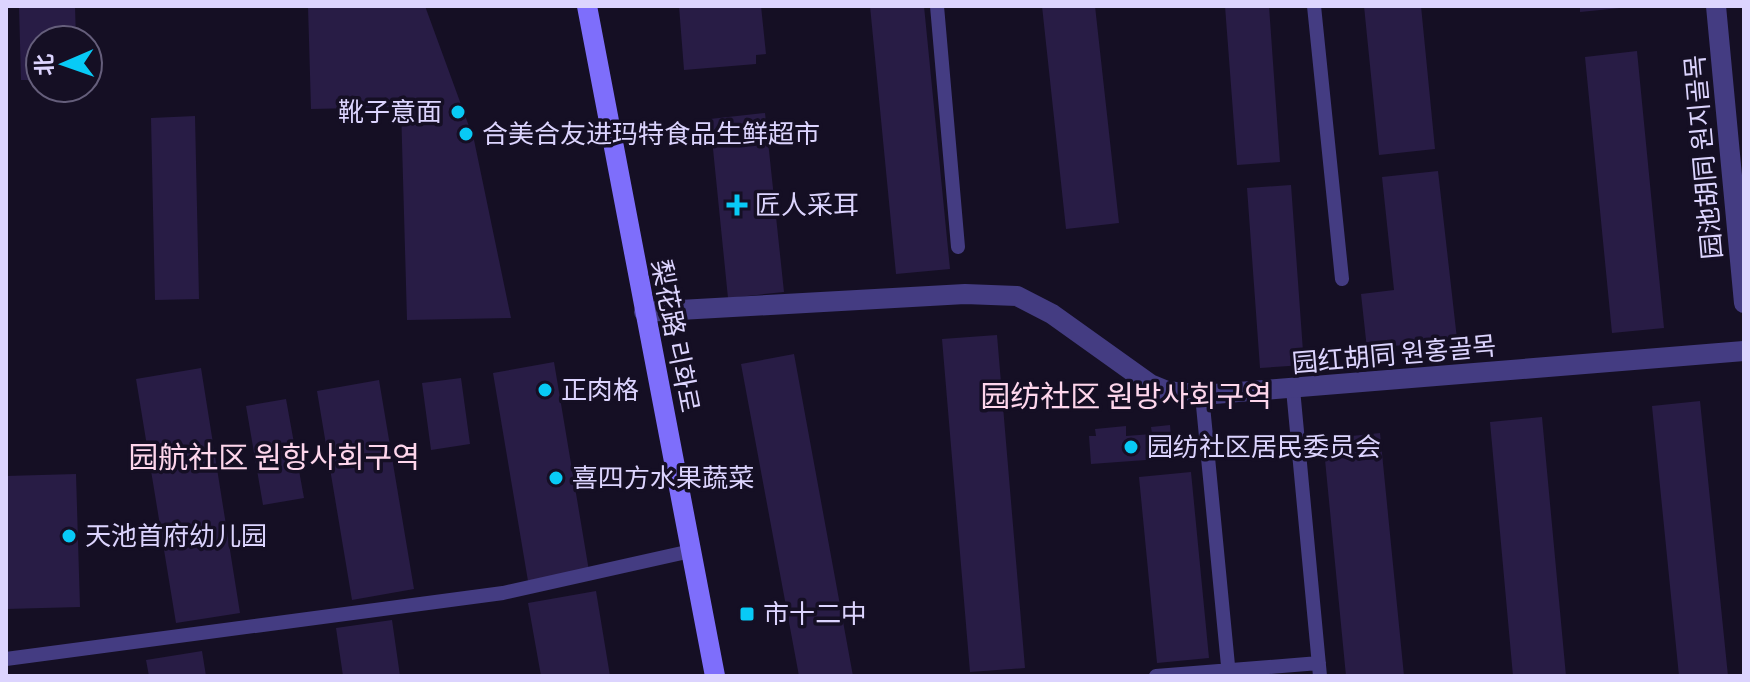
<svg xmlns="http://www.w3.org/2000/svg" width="1750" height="682" viewBox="0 0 1750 682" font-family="'Source Sans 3','Noto Sans SC','Noto Sans KR',sans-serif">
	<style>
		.building { fill: #281c45 }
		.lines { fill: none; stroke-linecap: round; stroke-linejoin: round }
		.lane { stroke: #443c82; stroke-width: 14 }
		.street { stroke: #443c82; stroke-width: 20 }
		.secondary { stroke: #7e6efb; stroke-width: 20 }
		.poi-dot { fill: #08caf6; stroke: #150f24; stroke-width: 3 }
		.labels { text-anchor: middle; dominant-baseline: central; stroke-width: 7; stroke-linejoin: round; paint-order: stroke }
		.poi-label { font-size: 26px; fill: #dcd4fe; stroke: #150f24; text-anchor: start }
		.street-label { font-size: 26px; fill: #dcd4fe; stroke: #150f24 }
		.quarter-label { font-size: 30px; fill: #fed6ec; stroke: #150f24 }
	</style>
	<rect width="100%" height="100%" fill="#150f24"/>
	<!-- building -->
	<path class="building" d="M19,6H75L76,40H40V80H21Z
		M308,6H425L474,140L511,318L407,320L401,107L311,109Z
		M679,6H761L766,54L756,55V64L684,70Z
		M870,6H924L950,269L896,274Z
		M1042,6H1095L1119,223L1066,229Z
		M1225,6H1269L1280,162L1237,165Z
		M1364,6H1421L1435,149L1379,155Z
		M1580,6H1620V8L1580,12Z
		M1637,51L1664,328L1612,333L1585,57Z
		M765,113L784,292L728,298L710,119Z
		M195,116L199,299L155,300L151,118Z
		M1438,171L1457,339L1367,349L1361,294L1394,290L1382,177Z
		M1291,185L1304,365L1260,368L1247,188Z
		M997,335L1025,668L970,672L942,339Z
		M794,354L853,676H799L741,364Z
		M554,362L589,571L528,581L493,373Z
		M201,368L240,613L176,623L136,379Z
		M461,378L470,444L431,450L422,383Z
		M379,380L414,589L352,600L317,391Z
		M286,399L304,498L263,505L246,406Z
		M1700,401L1728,676H1679L1652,406Z
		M1542,417L1566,676H1513L1490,422Z
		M1170,425L1173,458L1091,464L1089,436H1096L1095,429L1126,426V436L1152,434L1151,427Z
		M1380,433L1404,676H1346L1323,439Z
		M1191,472L1209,658L1157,663L1139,477Z
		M76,474L80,607L6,609V476Z
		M596,591L610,676H541L528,603Z
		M392,620L400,676H343L336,628Z
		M202,651L206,676H149L146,660Z"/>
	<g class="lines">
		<!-- lane -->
		<path class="lane" d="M937,6L958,247
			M1314,6L1342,279
			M1293,389L1320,676
			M1202,395L1229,676
			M6,659L503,593L691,551
			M1156,676L1319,663"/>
		<!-- street -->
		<path class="street" d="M1716,6L1744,303
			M644,312L965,294L1017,296L1052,314L1150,384L1167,391L1202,395L1744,351"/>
		<!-- secondary -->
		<path class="secondary" d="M587,6L715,676"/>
	</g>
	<!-- markers -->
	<g class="poi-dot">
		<circle cx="458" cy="112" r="8"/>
		<circle cx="466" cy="134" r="8"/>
		<path d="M733 193h8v8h8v8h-8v8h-8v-8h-8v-8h8z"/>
		<circle cx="545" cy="390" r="8"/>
		<circle cx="1131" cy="447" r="8"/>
		<circle cx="556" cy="478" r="8"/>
		<circle cx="69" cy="536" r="8"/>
		<rect x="739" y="606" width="16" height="16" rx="4"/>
	</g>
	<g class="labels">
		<!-- poi labels -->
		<g class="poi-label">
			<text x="442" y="112" text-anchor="end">靴子意面</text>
			<text x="482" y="134">合美合友进玛特食品生鲜超市</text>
			<text x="755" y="205">匠人采耳</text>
			<text x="561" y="390">正肉格</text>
			<text x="1147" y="447">园纺社区居民委员会</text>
			<text x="572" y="478">喜四方水果蔬菜</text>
			<text x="85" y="536">天池首府幼儿园</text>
			<text x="763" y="614">市十二中</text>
		</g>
		<!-- street labels -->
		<g class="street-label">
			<text transform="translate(1704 157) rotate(-95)">园池胡同 원지골목</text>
			<text transform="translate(675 336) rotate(79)">梨花路 리화로</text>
			<text transform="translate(1394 355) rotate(-5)">园红胡同 원홍골목</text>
		</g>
		<!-- quarter labels -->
		<g class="quarter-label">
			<text x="1126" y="397">园纺社区 원방사회구역</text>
			<text x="274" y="458">园航社区 원항사회구역</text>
		</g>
	</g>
	<!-- border -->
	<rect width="1750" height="682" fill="none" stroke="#dcd4fe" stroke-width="16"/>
	<!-- north arrow -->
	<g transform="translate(64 64) rotate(268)"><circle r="38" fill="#150f24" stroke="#655e7b" stroke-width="2"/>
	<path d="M0-6L14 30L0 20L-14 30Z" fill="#08caf6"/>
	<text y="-12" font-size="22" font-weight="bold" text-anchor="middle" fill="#dcd4fe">北</text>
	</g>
</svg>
